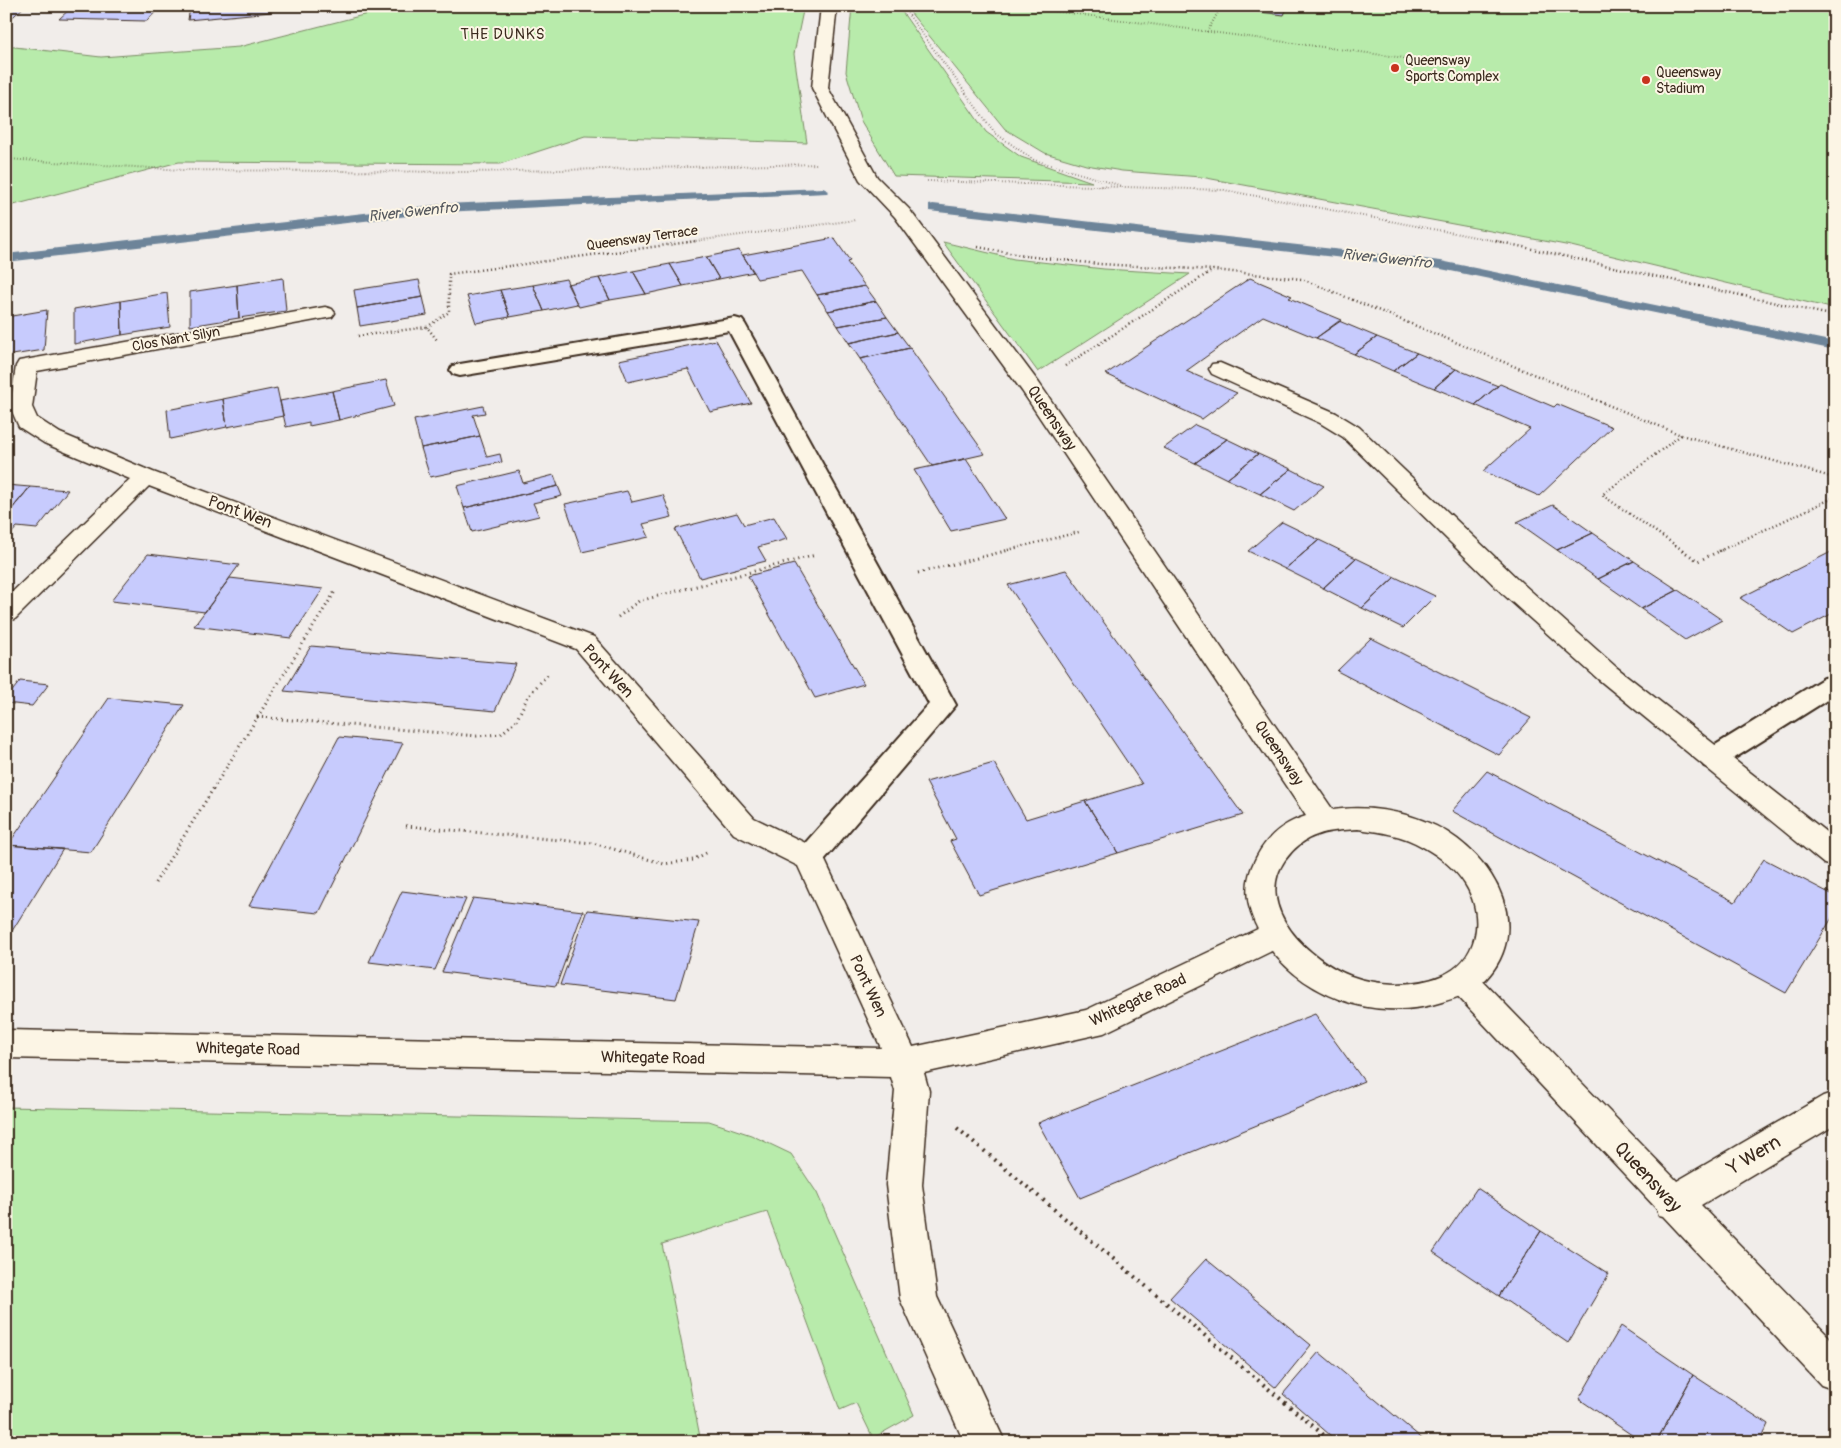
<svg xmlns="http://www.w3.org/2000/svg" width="1841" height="1448" viewBox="0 0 1841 1448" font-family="Pangolin,sans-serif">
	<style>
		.green { fill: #b8ebab; stroke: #7a8a64 }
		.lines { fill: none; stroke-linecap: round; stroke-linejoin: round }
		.stream { fill: #6d8499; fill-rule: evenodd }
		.building { fill: #c7cbfd; stroke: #3b2a1e }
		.lane-casing { stroke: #3b2a1e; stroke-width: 4 }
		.street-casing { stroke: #3b2a1e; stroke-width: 3 }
		.secondary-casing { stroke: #3b2a1e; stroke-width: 3 }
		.path-far3 { stroke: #3b2a1e; stroke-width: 2; stroke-dasharray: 0.5 2.5; stroke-linecap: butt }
		.path-far2 { stroke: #3b2a1e; stroke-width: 2.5; stroke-dasharray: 1 3; stroke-linecap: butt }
		.path-far1 { stroke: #3b2a1e; stroke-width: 3; stroke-dasharray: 1 4; stroke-linecap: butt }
		.path { stroke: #3b2a1e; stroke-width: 4; stroke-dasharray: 2 5; stroke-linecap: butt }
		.lane { fill: #fcf5e5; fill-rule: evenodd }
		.street { fill: #fcf5e5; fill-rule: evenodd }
		.secondary { fill: #fcf5e5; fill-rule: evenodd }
		.poi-dot { fill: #c8321e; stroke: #fcf5e5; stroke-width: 2 }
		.labels { text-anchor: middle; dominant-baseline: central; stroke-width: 4; stroke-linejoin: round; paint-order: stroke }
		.far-poi-label { font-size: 14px; fill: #3b2a1e; stroke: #fcf5e5; text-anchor: start }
		.far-street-label { font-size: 14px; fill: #3b2a1e; stroke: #fcf5e5 }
		.far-neighbourhood-label { font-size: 15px; letter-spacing: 1px; fill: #3b2a1e; stroke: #fcf5e5 }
		.far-water-label { font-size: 15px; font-style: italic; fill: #54575c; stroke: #fcf5e5 }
		.street-label { font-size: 16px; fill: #3b2a1e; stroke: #fcf5e5 }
		.near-street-label { font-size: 19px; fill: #3b2a1e; stroke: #fcf5e5 }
	</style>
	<rect width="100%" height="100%" fill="#f1edea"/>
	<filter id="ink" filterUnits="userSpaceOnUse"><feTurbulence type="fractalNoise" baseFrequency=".02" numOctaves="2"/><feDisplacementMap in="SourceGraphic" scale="10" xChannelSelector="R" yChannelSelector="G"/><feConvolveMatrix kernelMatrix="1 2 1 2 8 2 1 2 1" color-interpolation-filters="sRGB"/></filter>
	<g filter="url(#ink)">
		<!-- green -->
		<path class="green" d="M392,6H804L794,54L807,143L585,136L500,164L179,162L6,207V46L101,57L239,47L379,11Z
			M852,6H898L986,132L1021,157L1092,182L894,176L861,121L846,72Z
			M905,6H1835V309L1571,246L1201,177L1122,171L1086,165L1045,153L1005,129Z
			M943,242L1014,259L1104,269L1190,274L1038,372Z
			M6,1107L709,1121L751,1135L791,1154L817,1193L914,1415L873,1438L856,1403L840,1410L767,1212L662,1244L701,1442H6Z"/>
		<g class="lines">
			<!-- stream -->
			<path class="stream" d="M823,188L829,191L827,193L443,212L6,262V254L443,204Z
				M933,204L1441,261L1835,342V350L1441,269L929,211V205Z"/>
		</g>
		<!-- building -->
		<path class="building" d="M6,6H25L6,23Z
			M73,6H96L160,7L147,21L59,19Z
			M271,6V12L188,20L190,7Z
			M1213,6H1288L1284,15Z
			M834,238L850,261L847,262L865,286L817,295L802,271L757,279L743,255Z
			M739,250L754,272L719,279L706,257Z
			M706,257L719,279L683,286L670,264Z
			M670,264L683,286L646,294L633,271Z
			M633,271L646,294L610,300L599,278Z
			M283,278L286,311L239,318L237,285Z
			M599,278L610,300L579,307L567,284Z
			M1250,278L1292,296L1289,298L1342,320L1316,338L1263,316L1186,371L1237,393L1202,419L1106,374Z
			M566,279L577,304L544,311L533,285Z
			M419,280L423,297L357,308L354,290Z
			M237,285L239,318L190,326V292Z
			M533,285L544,311L510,317L500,290Z
			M865,286L876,301L828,311L817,295Z
			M500,290L510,317L476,323L467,296Z
			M167,293L170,327L122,335L121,301Z
			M423,297L427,315L360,326L357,308Z
			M121,301L122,335L74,344V309Z
			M876,301L887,317L838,326L828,311Z
			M47,310L44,350L6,356V317Z
			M887,317L898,332L849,343L838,326Z
			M1339,321L1377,337L1354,354L1316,338Z
			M898,332L910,348L860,359L849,343Z
			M1377,337L1417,353L1393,371L1354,354Z
			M716,340L751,403L710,412L688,369L628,382L619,360Z
			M910,348L985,454L932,466L860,359Z
			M1417,353L1456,369L1434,388L1393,371Z
			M1456,369L1498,386L1475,405L1434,388Z
			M386,380L394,406L339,420L332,391Z
			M1500,384L1554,407L1557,404L1612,427L1539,496L1483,471L1530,429L1475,405Z
			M277,388L283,416L227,427L223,399Z
			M332,391L339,420L309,426V422L286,427L280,401Z
			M223,399L227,427L170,439L167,410Z
			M483,406L485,413L473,415L480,436L421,448L414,420Z
			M1195,425L1227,439L1195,463L1164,448Z
			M480,436L487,457L500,454L502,462L430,477L421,448Z
			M1227,439L1258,454L1227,479L1195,463Z
			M1258,454L1291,469L1260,494L1227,479Z
			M966,459L1005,519L951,531L914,470Z
			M1291,469L1324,486L1294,511L1260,494Z
			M519,471L523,483L554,475L558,486L464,508L457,486Z
			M6,485L30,487L6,516Z
			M558,486L562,496L533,503L539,516L472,532L464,508Z
			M30,487L68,490L37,529L17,527L6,540V516Z
			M627,491L632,502L663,495L672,517L643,524L649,537L582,552L565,504Z
			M1553,505L1593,533L1557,550L1517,522Z
			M737,513L744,525L774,517L787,539L758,547L766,561L700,578L675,529Z
			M1282,522L1319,540L1285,569L1248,551Z
			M1593,533L1634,561L1598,579L1557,550Z
			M1319,540L1356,558L1323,588L1285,569Z
			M1835,550V612L1793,634L1740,598Z
			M148,554L239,565L205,612L111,601Z
			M1356,558L1395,577L1362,608L1323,588Z
			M1634,561L1678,590L1641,609L1598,579Z
			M794,564L864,684L815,698L748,576Z
			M1066,570L1243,815L1118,853L1085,801L1142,784L1008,585Z
			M1395,577L1435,596L1403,628L1362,608Z
			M230,578L323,589L291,638L194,626Z
			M1678,590L1722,620L1685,640L1641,609Z
			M1371,638L1531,718L1499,755L1337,671Z
			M311,646L516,664L495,711L284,691Z
			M20,681L49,684L32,706L6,703V699Z
			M109,698L184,705L91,852L8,845Z
			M339,737L403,743L319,913L249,906Z
			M994,763L1026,819L1085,801L1118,853L979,895L950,841L956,839L926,782Z
			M1487,771L1735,902L1764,859L1835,896V913L1786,993L1452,811Z
			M6,845L63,849L7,939L6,938Z
			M402,891L466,899L435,970L369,962Z
			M473,898L583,911L556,986L442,972Z
			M587,910L699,922L676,999L560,985Z
			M1315,1014L1364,1081L1080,1198L1038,1123Z
			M1477,1188L1541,1231L1499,1296L1433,1252Z
			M1541,1231L1609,1274L1568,1343L1499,1296Z
			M1206,1259L1311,1345L1276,1388L1170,1298Z
			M1621,1326L1693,1375L1656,1442H1642L1579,1399Z
			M1319,1352L1426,1442H1338L1283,1394Z
			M1693,1375L1768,1424L1760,1442H1656Z"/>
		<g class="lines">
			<!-- lane casing -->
			<g class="lane-casing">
				<path id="lane" d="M735,318L742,320L745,324L956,705L819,866L809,869L799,866L795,858L799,850L929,704L729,331L460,376L453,374L450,370L453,366L460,364Z
					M1835,676V695L1722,766L1713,769L1704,766L1700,759L1704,752L1824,678Z"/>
			</g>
			<!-- street casing -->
			<g class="street-casing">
				<path id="street" d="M325,307L332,309L335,313L332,317L37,371L32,407L37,418L60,433L153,472L594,637L754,818L820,850L913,1047L1086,1010L1264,926L1275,923L1286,926L1291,935L1286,944L1104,1033L924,1073L929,1091L922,1185L937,1297L1005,1442H964L900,1299L886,1185L895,1091L891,1077L6,1058V1030L881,1048L798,866L734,834L576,649L149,486L15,619L6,621V598L130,479L44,443L19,427L10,407L16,366L19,361Z
					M1220,363L1336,413L1359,427L1522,583L1616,667L1835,839V867L1824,864L1598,679L1504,595L1343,437L1320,423L1212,374L1209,369L1212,364Z
					M1463,968L1474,972L1677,1181L1823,1096L1835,1092V1125L1701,1205L1835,1343V1390L1821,1385L1663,1216L1659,1215L1657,1209L1452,990L1447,981L1452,972Z"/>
			</g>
			<!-- secondary casing -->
			<g class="secondary-casing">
				<path id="secondary" d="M821,6H837L828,88L877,177L909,209L1039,383L1333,810C1367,805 1404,811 1436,826C1495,855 1538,932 1480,985C1469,994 1455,998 1442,1002C1374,1024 1295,995 1260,933C1246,908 1242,884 1256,858C1267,836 1283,823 1306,816L1022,391L895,217L860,180L812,88ZM1358,829C1381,832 1403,835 1423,847C1439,856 1455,868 1465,884C1486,917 1478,961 1441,976C1414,987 1378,986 1351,976C1311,961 1252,908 1285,860C1293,849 1304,839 1317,835C1330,830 1345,830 1358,829Z"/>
			</g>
			<!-- path-far3 -->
			<path class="path-far3" d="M902,6L995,133L1034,160L1122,186
				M1017,6L1442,63
				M1207,32L1221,7
				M6,159L183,170L473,172L818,164
				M927,181L1224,190L1502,242
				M687,242L856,220"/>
			<!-- path-far2 -->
			<path class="path-far2" d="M1496,241L1835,316
				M978,247L1025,256L1099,264L1214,270L1302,279L1681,435L1835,478
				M427,327L449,312V274L697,241
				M358,336L427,327L437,340
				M1065,366L1213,270
				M1681,435L1602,495L1684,551
				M1004,551L1079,532
				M1719,551L1835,497"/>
			<!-- path-far1 -->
			<path class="path-far1" d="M1682,550L1698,561L1722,550
				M918,573L1009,550
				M618,617L639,601L816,555
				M257,717L477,736L501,734L516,721L528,696L549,673
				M406,826L593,843L664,864L693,860L708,852
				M155,883L336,590"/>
			<!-- path -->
			<path class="path" d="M957,1128L1332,1442"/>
			<!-- lane -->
			<use href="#lane" class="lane"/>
			<!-- street -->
			<use href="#street" class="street"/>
			<!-- secondary -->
			<use href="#secondary" class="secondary"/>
		</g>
	</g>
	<!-- markers -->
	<g class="poi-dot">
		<circle cx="1395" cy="68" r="5"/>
		<circle cx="1646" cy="80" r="5"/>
	</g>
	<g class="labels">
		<!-- far-poi labels -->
		<g class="far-poi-label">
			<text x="1405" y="60">Queensway<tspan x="1405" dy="16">Sports Complex</tspan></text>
			<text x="1656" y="72">Queensway<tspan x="1656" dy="16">Stadium</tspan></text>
		</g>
		<!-- far-street labels -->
		<g class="far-street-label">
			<text transform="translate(642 238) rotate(-8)">Queensway Terrace</text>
			<text transform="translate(176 339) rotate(-10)">Clos Nant Silyn</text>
		</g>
		<!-- far-neighbourhood labels -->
		<g class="far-neighbourhood-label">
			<text x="503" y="34">THE DUNKS</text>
		</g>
		<!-- far-water labels -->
		<g class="far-water-label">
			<text transform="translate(413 212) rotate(-6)">River Gwenfro</text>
			<text transform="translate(1387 259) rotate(6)">River Gwenfro</text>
		</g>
		<!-- street labels -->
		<g class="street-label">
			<text transform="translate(1052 418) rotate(56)">Queensway</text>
			<text transform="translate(240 512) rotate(20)">Pont Wen</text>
			<text transform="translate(608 671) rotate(47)">Pont Wen</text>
			<text transform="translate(1279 753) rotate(56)">Queensway</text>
			<text transform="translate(868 986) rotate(65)">Pont Wen</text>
			<text transform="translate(1138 1000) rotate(-25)">Whitegate Road</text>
			<text transform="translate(248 1049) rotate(1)">Whitegate Road</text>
			<text transform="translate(653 1058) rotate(1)">Whitegate Road</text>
		</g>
		<!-- near-street labels -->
		<g class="near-street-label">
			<text transform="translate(1754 1155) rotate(-31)">Y Wern</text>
			<text transform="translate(1648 1177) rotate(47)">Queensway</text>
		</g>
	</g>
	<!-- margin -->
	<rect width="1841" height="1448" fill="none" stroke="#fcf5e5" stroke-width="25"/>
	<rect x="12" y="12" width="1816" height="1423" fill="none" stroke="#3b2a1e" stroke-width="2" filter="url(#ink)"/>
</svg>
